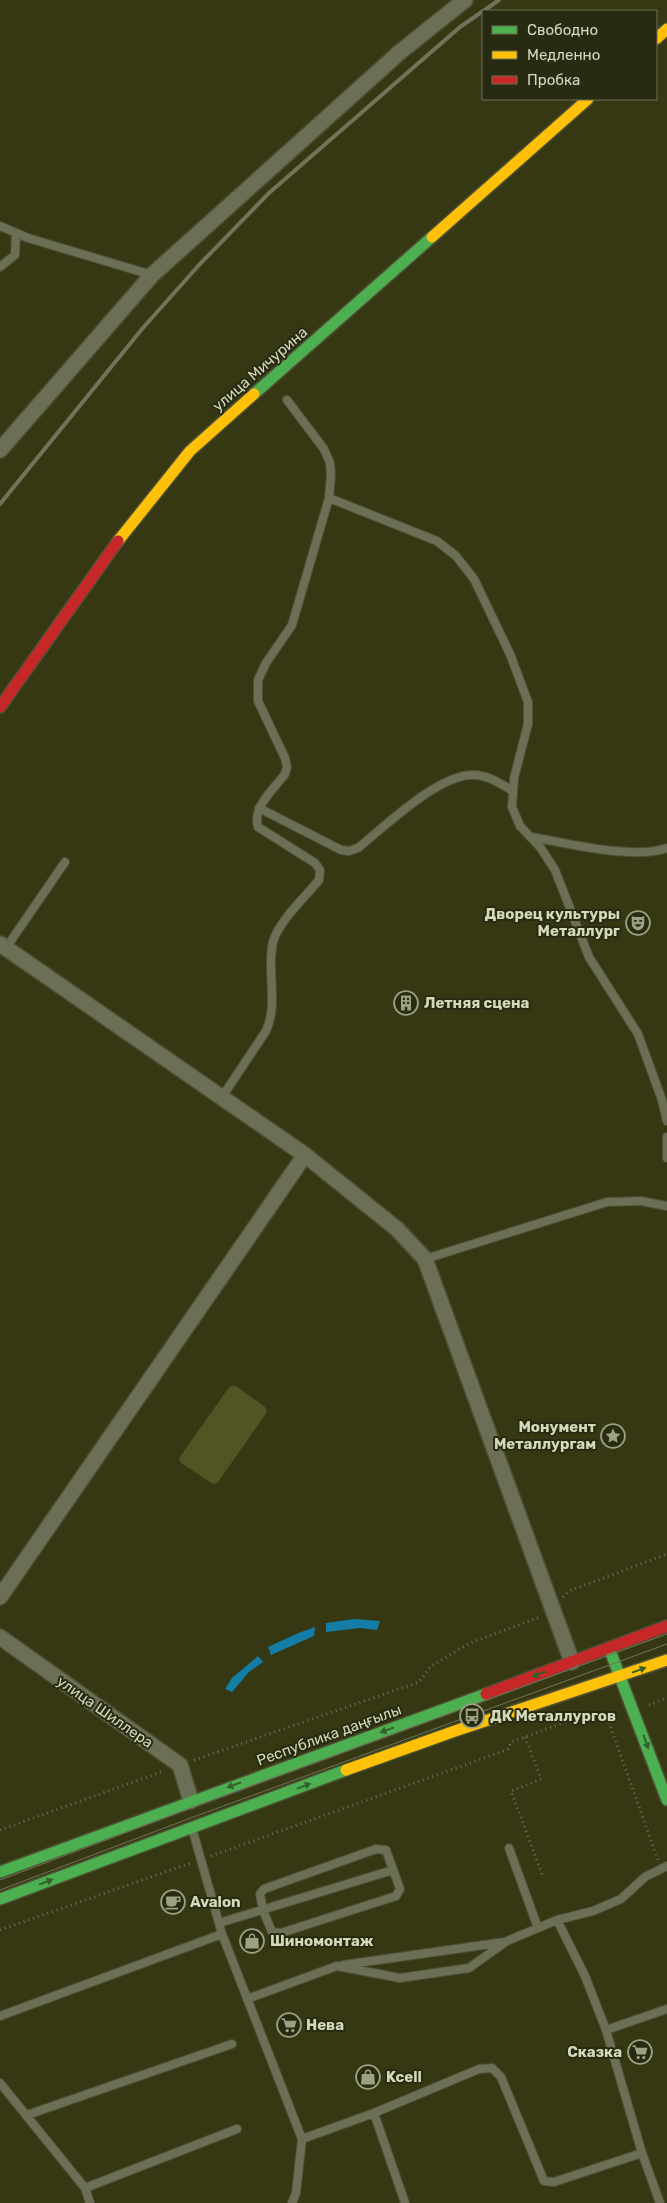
<svg xmlns="http://www.w3.org/2000/svg" width="667" height="2203" viewBox="0 0 667 2203" font-family="Rubik,sans-serif">
	<style>
		.green { fill: #515523 }
		.water { fill: #137da6 }
		.lines { fill: none; stroke-linecap: round; stroke-linejoin: round }
		.lane-casing { stroke: #4e5035; stroke-width: 10 }
		.street-casing { stroke: #4e5035; stroke-width: 18 }
		.fast-casing { stroke: #4e5035; stroke-width: 14 }
		.slow-casing { stroke: #4e5035; stroke-width: 14 }
		.jam-casing { stroke: #4e5035; stroke-width: 14 }
		.path { stroke: #6d6f57; stroke-width: 3; stroke-dasharray: 1 4; stroke-linecap: butt }
		.lane { stroke: #6c6f55; stroke-width: 8 }
		.street { stroke: #6c6f55; stroke-width: 15 }
		.fast { stroke: #4caf50; stroke-width: 11 }
		.slow { stroke: #ffc107; stroke-width: 11 }
		.jam { stroke: #c62828; stroke-width: 11 }
		.tram { stroke: #71745b; stroke-width: 1 }
		.rail { stroke: #71745b; stroke-width: 4 }
		.oneway { fill: #36602b }
		.labels { text-anchor: middle; dominant-baseline: central; stroke-width: 4; stroke-linejoin: round; paint-order: stroke }
		.street-label { font-size: 15px; fill: #d4d9ba; stroke: #282b12 }
		.poi-label { font-size: 15px; font-weight: bold; fill: #d4d9ba; stroke: #282b12; text-anchor: start }
	</style>
	<rect width="100%" height="100%" fill="#353813"/>
	<!-- green -->
	<path class="green" d="M230,1386H236L265,1407L267,1412L218,1482L213,1484L181,1463L179,1458Z"/>
	<!-- water -->
	<path class="water" d="M354,1619L380,1621L377,1630L360,1628L326,1632V1623Z
		M315,1627L314,1636L271,1655L268,1647L296,1634Z
		M258,1656L263,1662L249,1672L232,1692L225,1689L232,1678Z"/>
	<g class="lines">
		<!-- lane casing -->
		<g class="lane-casing">
			<path id="lane" d="M0,226L28,238L152,275
				M0,267L15,255L16,234
				M329,498L437,541L456,556L474,579L510,654L528,702V724L514,778L512,807L520,826L540,847L555,870L589,957L638,1034L662,1100L667,1121
				M259,808L341,850L349,851L358,848C385,826 440,773 474,775C488,775 501,784 513,791
				M531,837C568,843 632,860 667,848
				M6,948L65,862
				M222,1097L266,1031C279,1002 266,972 273,942C278,922 306,896 319,880L320,870L315,863L258,827C252,807 274,789 285,774L287,767L285,758L258,701V680L266,663L292,625L329,498L331,475L330,463L324,449L287,400
				M667,1137V1158
				M425,1259L607,1202L641,1201L667,1206
				M192,1828L222,1934L302,2139L296,2193L292,2203
				M509,1848L538,1928
				M376,1849L386,1850L400,1889L396,1896L281,1933L272,1932L263,1910L260,1894L264,1889Z
				M557,1920L585,1976L606,2030L642,2153L660,2203
				M219,1923L393,1870
				M343,1965L505,1942
				M247,1999L337,1966L400,1978L469,1968L507,1941L557,1920L593,1911L621,1899L645,1877L667,1866
				M0,2016L222,1934
				M606,2030L667,2009
				M0,2083L85,2188L237,2129
				M27,2115L232,2044
				M302,2139L374,2113
				M85,2188L90,2203
				M405,2203L374,2113L479,2069L492,2068L501,2077L544,2181L554,2182L642,2153"/>
		</g>
		<!-- street casing -->
		<g class="street-casing">
			<path id="street" d="M0,450L152,275L400,52L465,0
				M0,944L305,1155L397,1229L425,1259L572,1662
				M0,1597L305,1155
				M0,1637L180,1765L191,1801"/>
		</g>
		<!-- fast casing -->
		<g class="fast-casing">
			<path id="fast" d="M254,394L432,237
				M609,1648L667,1800
				M0,1872L486,1694
				M0,1899L346,1770"/>
		</g>
		<!-- slow casing -->
		<g class="slow-casing">
			<path id="slow" d="M656,39L667,29
				M432,237L588,99
				M118,541L190,451L254,394
				M346,1770L455,1731L667,1660"/>
		</g>
		<!-- jam casing -->
		<g class="jam-casing">
			<path id="jam" d="M0,707L118,541
				M486,1694L667,1626"/>
		</g>
		<!-- path -->
		<path class="path" d="M563,1597L569,1591L667,1554
			M649,1705L667,1698
			M525,1737L541,1779L511,1791L543,1877
			M194,1760L419,1682L431,1666L470,1643L540,1617
			M0,1830L164,1771
			M211,1856L484,1758L508,1749L511,1742L592,1712L608,1720L658,1860
			M0,1930L191,1863"/>
		<!-- lane -->
		<use href="#lane" class="lane"/>
		<!-- street -->
		<use href="#street" class="street"/>
		<!-- fast -->
		<use href="#fast" class="fast"/>
		<!-- slow -->
		<use href="#slow" class="slow"/>
		<!-- jam -->
		<use href="#jam" class="jam"/>
		<!-- tram -->
		<path class="tram" d="M0,1880L193,1807L667,1634
			M0,1890L196,1816L667,1644"/>
		<!-- rail -->
		<path class="rail" d="M0,504L142,329L199,265L269,193L460,27L499,0"/>
	</g>
	<!-- one-way arrows -->
	<defs><path id="oneway-solid" d="M-6-.8H1V-3.2L6.5 0L1 3.2V.8H-6Z" transform="scale(1.25)"/></defs>
	<g class="oneway">
		<use href="#oneway-solid" transform="translate(639 1670) rotate(-20)"/>
		<use href="#oneway-solid" transform="translate(539 1674) rotate(159)"/>
		<use href="#oneway-solid" transform="translate(387 1730) rotate(160)"/>
		<use href="#oneway-solid" transform="translate(646 1742) rotate(70)"/>
		<use href="#oneway-solid" transform="translate(234 1785) rotate(160)"/>
		<use href="#oneway-solid" transform="translate(304 1786) rotate(-20)"/>
		<use href="#oneway-solid" transform="translate(46 1882) rotate(-21)"/>
	</g>
	<!-- icons -->
	<defs>
		<g id="theatre-ring" transform="scale(1.25)"><circle r="9.5" fill="#282b12" stroke="#9ca180" stroke-width="1.5"/><path d="M-5-5.5Q0-4 5-5.5V0Q5 5 0 6Q-5 5-5 0ZM-3.3-2.5H-1v1.5H-3.3ZM1-2.5H3.3v1.5H1ZM-2.8 1Q0 5.5 2.8 1Z" fill="#9ca180"/></g>
		<g id="building-ring" transform="scale(1.25)"><circle r="9.5" fill="#282b12" stroke="#9ca180" stroke-width="1.5"/><path d="M-4-6H4V6H1V3H-1V6H-4ZM-2.5-4.3h1.7v1.8h-1.7ZM.8-4.3h1.7v1.8H.8ZM-2.5-1h1.7V.8h-1.7ZM.8-1h1.7V.8H.8Z" fill="#9ca180"/></g>
		<g id="sight-ring" transform="scale(1.25)"><circle r="9.5" fill="#282b12" stroke="#9ca180" stroke-width="1.5"/><path d="M0-6L1.8-2.2L6-1.7L2.9 1.2L3.7 5.4L0 3.3L-3.7 5.4L-2.9 1.2L-6-1.7L-1.8-2.2Z" fill="#9ca180"/></g>
		<g id="bus-ring" transform="scale(1.25)"><circle r="9.5" fill="#282b12" stroke="#9ca180" stroke-width="1.5"/><path d="M-5-6H5V4H4V6H2V4H-2V6H-4V4H-5ZM-3.5-4V0h7V-4ZM-3.5 1.2v1.5H-2V1.2ZM2 1.2v1.5H3.5V1.2Z" fill="#9ca180"/></g>
		<g id="cafe-ring" transform="scale(1.25)"><circle r="9.5" fill="#282b12" stroke="#9ca180" stroke-width="1.5"/><path d="M-5.5-4.5H6V0H3Q3 3.5 0 3.5H-2.5Q-5.5 3.5-5.5 0ZM3-3.2v2h1.7v-2ZM-6 4.5H4V6H-6Z" fill="#9ca180"/></g>
		<g id="shop-ring" transform="scale(1.25)"><circle r="9.5" fill="#282b12" stroke="#9ca180" stroke-width="1.5"/><path d="M-5-2.5h2.3a2.7 3.5 0 0 1 5.4 0H5L5.5 6h-11ZM-1.5-2.5h3a1.5 2.3 0 0 0-3 0Z" fill="#9ca180"/></g>
		<g id="supermarket-ring" transform="scale(1.25)"><circle r="9.5" fill="#282b12" stroke="#9ca180" stroke-width="1.5"/><path d="M-6-5.5h2.5l.6 2H6L4.5 2H-2.5L-4.4-4H-6ZM-1.5 3.2a1.3 1.3 0 1 0 .1 0ZM3 3.2a1.3 1.3 0 1 0 .1 0Z" fill="#9ca180"/></g>
	</defs>
	<g fill-rule="evenodd">
		<use href="#theatre-ring" x="638" y="923"/>
		<use href="#building-ring" x="406" y="1003"/>
		<use href="#sight-ring" x="613" y="1436"/>
		<use href="#bus-ring" x="472" y="1716"/>
		<use href="#cafe-ring" x="173" y="1902"/>
		<use href="#shop-ring" x="252" y="1941"/>
		<use href="#supermarket-ring" x="289" y="2025"/>
		<use href="#supermarket-ring" x="640" y="2052"/>
		<use href="#shop-ring" x="368" y="2077"/>
	</g>
	<g class="labels">
		<!-- street labels -->
		<g class="street-label">
			<text transform="translate(260 369) rotate(-41)">улица Мичурина</text>
			<text transform="translate(105 1712) rotate(35)">улица Шиллера</text>
			<text transform="translate(329 1735) rotate(-20)">Республика даңғылы</text>
		</g>
		<!-- poi labels -->
		<g class="poi-label">
			<text x="620" y="914" text-anchor="end">Дворец культуры<tspan x="620" dy="17">Металлург</tspan></text>
			<text x="424" y="1003">Летняя сцена</text>
			<text x="596" y="1427" text-anchor="end">Монумент<tspan x="596" dy="17">Металлургам</tspan></text>
			<text x="490" y="1716">ДК Металлургов</text>
			<text x="190" y="1902">Avalon</text>
			<text x="270" y="1941">Шиномонтаж</text>
			<text x="306" y="2025">Нева</text>
			<text x="622" y="2052" text-anchor="end">Сказка</text>
			<text x="386" y="2077">Kcell</text>
		</g>
	</g>
	<!-- legend -->
	<rect x="482" y="10" width="175" height="90" fill="#282b12" stroke="#6d7155"/>
	<rect x="492" y="26" width="25" height="8" fill="#4caf50" stroke="#6d7155"/>
	<text x="527" y="35" font-size="15" fill="#d4d9ba">Свободно</text>
	<rect x="492" y="51" width="25" height="8" fill="#ffc107" stroke="#6d7155"/>
	<text x="527" y="60" font-size="15" fill="#d4d9ba">Медленно</text>
	<rect x="492" y="76" width="25" height="8" fill="#c62828" stroke="#6d7155"/>
	<text x="527" y="85" font-size="15" fill="#d4d9ba">Пробка</text>
</svg>
